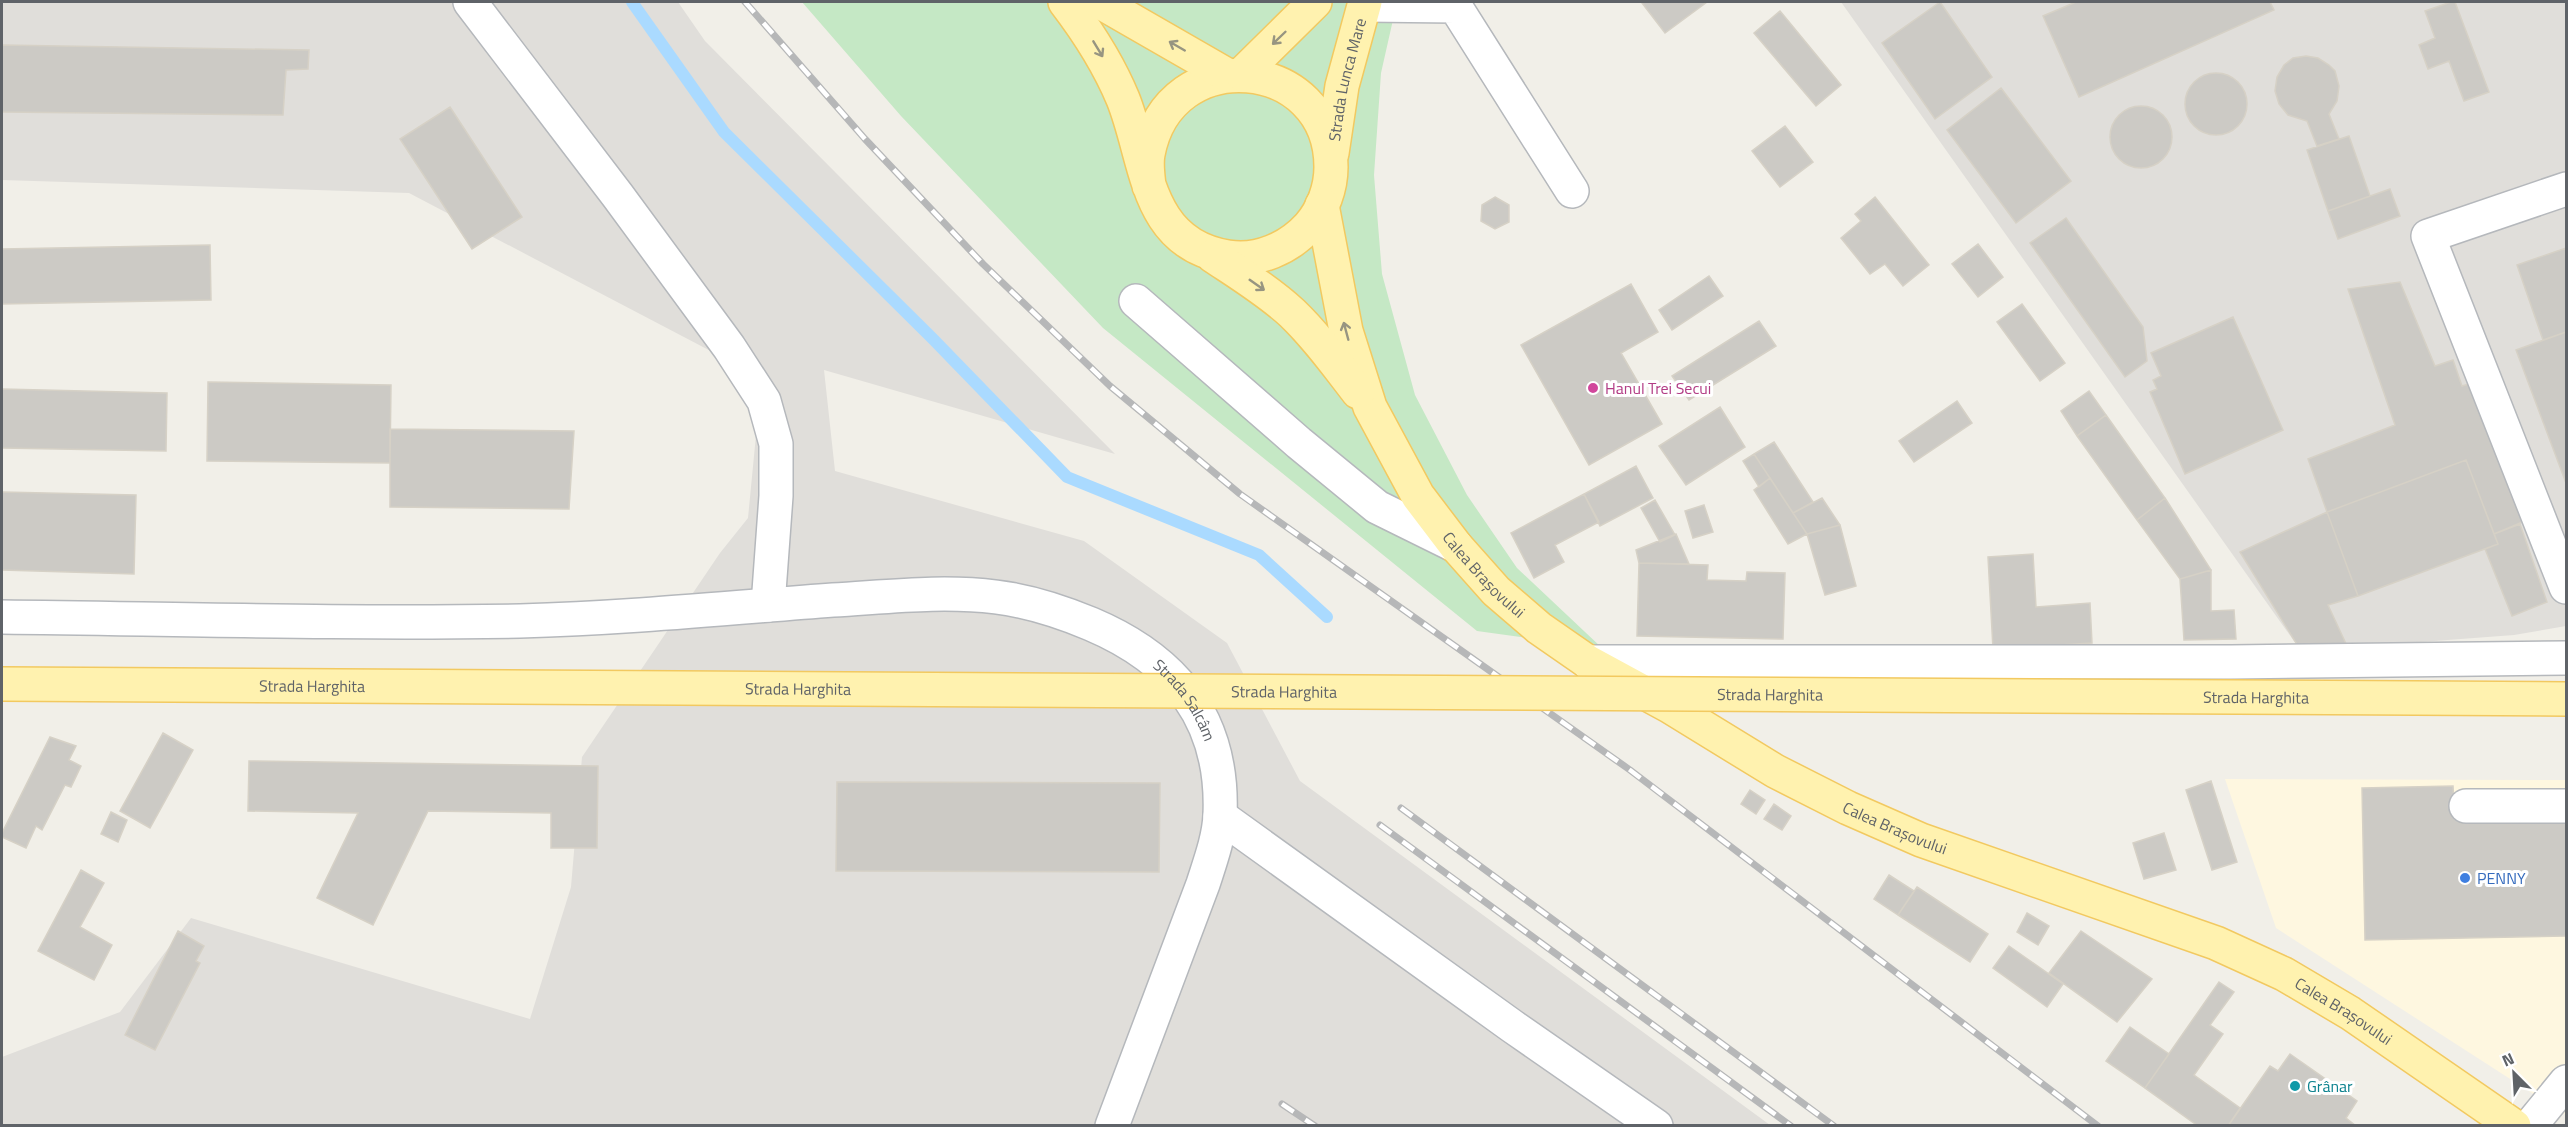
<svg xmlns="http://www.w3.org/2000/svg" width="2568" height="1127" viewBox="0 0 2568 1127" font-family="'Titillium Web',sans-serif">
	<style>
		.commercial { fill: #fef7e0 }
		.industrial { fill: #e0deda }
		.green { fill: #c5e8c5 }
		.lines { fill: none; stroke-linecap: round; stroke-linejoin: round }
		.stream { stroke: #aadaff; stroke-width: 12 }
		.building { fill: #cccac5; stroke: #d6d1c6; stroke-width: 1.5 }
		.minor-casing { stroke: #b5b8bc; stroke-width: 36 }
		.major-casing { stroke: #f2c960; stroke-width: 36 }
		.minor { stroke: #fff; stroke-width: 33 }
		.major { stroke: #fff2af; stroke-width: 33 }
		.rail-casing { stroke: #b6b7b8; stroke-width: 7 }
		.rail { stroke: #fff; stroke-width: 4.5; stroke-dasharray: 14; stroke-linecap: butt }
		.major-bridge-casing { stroke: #f2c960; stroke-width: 36; stroke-linecap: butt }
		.major-bridge { stroke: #fff2af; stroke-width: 33 }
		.oneway { stroke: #979581 }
		.hotel-dot { fill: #d1479c; stroke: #fff; stroke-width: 2 }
		.shop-dot { fill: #3f7fe0; stroke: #fff; stroke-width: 2 }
		.culture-dot { fill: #0f9aa8; stroke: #fff; stroke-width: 2 }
		.labels { text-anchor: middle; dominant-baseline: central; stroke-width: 6; stroke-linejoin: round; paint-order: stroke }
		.street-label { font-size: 16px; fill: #5f6368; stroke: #fff }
		.hotel-label { font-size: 16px; fill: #b23c85; stroke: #fff; text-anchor: start }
		.shop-label { font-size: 16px; fill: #366cbe; stroke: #fff; text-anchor: start }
		.culture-label { font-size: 16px; fill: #0d838f; stroke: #fff; text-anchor: start }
	</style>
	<rect width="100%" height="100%" fill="#f1efe8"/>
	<!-- commercial -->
	<path class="commercial" d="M2225,779L2566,780V1115L2276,928Z"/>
	<!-- industrial -->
	<path class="industrial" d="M2,2H678L705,41L1115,454L824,370L835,471L1084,541L1227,643L1300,781L1770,1125H2V1057L120,1012L191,918L530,1019L571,887L582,757L720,553L748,518L757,425L745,369L409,193L2,180Z
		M1841,2H2566V626L2514,635L2301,651Z"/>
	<!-- green -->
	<path class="green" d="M802,2H1397L1381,73L1374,175L1382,274L1415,395L1467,495L1517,568L1602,648L1477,631L1103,328L901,116Z"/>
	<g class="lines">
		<!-- stream -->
		<path class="stream" d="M632,2L724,132L933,339L1067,477L1259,555L1327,617"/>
	</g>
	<!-- building -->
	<path class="building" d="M1644,2H1707L1665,33L1642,3Z
		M1940,2L1992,77L1935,119L1882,43Z
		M2076,2H2270L2274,10L2079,97L2043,16Z
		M2451,2H2455L2489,92L2464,101L2449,61L2428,69L2419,45L2435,38L2425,11Z
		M1780,11L1841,85L1816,106L1754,33Z
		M2,45L309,50L308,69L286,70L283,115L2,112Z
		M2306,56L2318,58L2329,65L2335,71L2339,86L2337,101L2329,114L2339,139L2317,146L2307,121L2288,115L2279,104L2275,91L2277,77L2284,65L2293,58Z
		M2185 104a31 31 0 1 1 62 0a31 31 0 1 1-62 0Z
		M2001,88L2071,181L2016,223L1947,130Z
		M2110 137a31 31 0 1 1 62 0a31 31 0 1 1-62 0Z
		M450,107L522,217L472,249L400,139Z
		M1785,126L1813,162L1780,187L1752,151Z
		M2349,136L2370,196L2328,211L2307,150Z
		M2390,189L2400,216L2338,239L2328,211Z
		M1495,197L1509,205V222L1495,229L1481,221L1482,205Z
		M1875,197L1929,265L1903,286L1885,264L1870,274L1841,238L1861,221L1855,214Z
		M2066,218L2143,327L2147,361L2125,377L2030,243Z
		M1978,244L2003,277L1978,297L1952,264Z
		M210,245L211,300L2,304V249Z
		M2566,248V332L2543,340L2517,265Z
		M1709,276L1723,296L1672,330L1659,310Z
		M2400,282L2435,366L2453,360L2462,386L2476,382L2525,521L2494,534L2466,460L2327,512L2308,459L2395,425L2348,289Z
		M1631,284L1658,332L1621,353L1662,424L1589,465L1521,345Z
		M2022,304L2065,363L2040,381L1997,322Z
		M2233,317L2283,430L2185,474L2150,392L2157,389L2153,380L2161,376L2151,353Z
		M1759,321L1776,346L1689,400L1672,376Z
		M2566,332V483L2516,350Z
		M208,382L391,385L390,463L207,461Z
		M2,389L167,393L166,451L2,448Z
		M2089,391L2106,415L2077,436L2061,411Z
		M1957,401L1972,423L1914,462L1899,441Z
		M1720,407L1745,447L1686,485L1659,446Z
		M2106,415L2165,498L2137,520L2077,436Z
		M390,429L574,431L569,509L390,507Z
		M1774,442L1813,502L1793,513L1754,454Z
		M1754,454L1770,478L1759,487L1743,461Z
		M2466,460L2498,544L2358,596L2327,512Z
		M1636,466L1653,498L1600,526L1584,494Z
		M1770,478L1807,534L1788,544L1754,490Z
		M2,492L136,495L134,574L2,570Z
		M1584,494L1599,522L1555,545L1564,562L1534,578L1511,533Z
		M1822,498L1840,525L1807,534L1793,513Z
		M2165,498L2211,570L2180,579L2137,520Z
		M1655,500L1675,535L1660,542L1641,508Z
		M1704,505L1713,532L1693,538L1685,511Z
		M2327,512L2358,596L2328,605L2348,648L2301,651L2240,552Z
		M2520,524L2547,602L2512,616L2485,549L2498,544L2494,534Z
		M1840,525L1856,586L1825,595L1807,534Z
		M1676,534L1689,564L1639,563L1636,550Z
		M2033,554L2036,607L2090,603L2092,643L1993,649L1988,557Z
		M1639,563L1708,565L1707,580L1746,581L1747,572L1785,573L1783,639L1637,636Z
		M2211,570V611L2234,610L2236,639L2184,640L2180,579Z
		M163,733L193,750L150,828L120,811Z
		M50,737L76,746L69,760L81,766L71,787L65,785L42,830L36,826L26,848L2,837V833Z
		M249,761L598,766L597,848H551V813L428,811L373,925L317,898L358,813L248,811Z
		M2211,781L2237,862L2212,870L2186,790Z
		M837,782L1160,783L1159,872L836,871Z
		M2453,786L2455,819L2566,817V936L2365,940L2362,788Z
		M1750,790L1765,800L1756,814L1741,804Z
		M1774,804L1791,816L1782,830L1764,819Z
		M111,812L127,820L118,842L101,834Z
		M2164,833L2176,870L2144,879L2133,843Z
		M81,870L104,883L80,927L112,945L94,980L38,951Z
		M1889,875L1914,891L1898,915L1874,899Z
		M1917,887L1988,934L1970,962L1898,915Z
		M2027,913L2049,926L2038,945L2017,932Z
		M178,931L204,946L196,961L200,963L155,1050L125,1035Z
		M2081,931L2152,979L2117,1022L2049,973Z
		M2009,946L2063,984L2047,1007L1993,968Z
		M2219,982L2234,992L2210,1025L2223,1034L2194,1075L2240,1108L2228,1126H2198L2145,1088Z
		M2130,1027L2169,1054L2145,1088L2106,1061Z
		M2290,1054L2357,1101L2346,1118L2356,1126H2228L2270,1066L2278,1071Z"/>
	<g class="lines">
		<!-- minor casing -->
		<g class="minor-casing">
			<g id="minor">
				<path d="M470,2L618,196L729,347L764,401L776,444V496L768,605"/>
				<path d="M1365,5L1455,6L1572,191"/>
				<path d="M2566,189L2428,236L2566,587"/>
				<path d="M1136,301L1299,443L1377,507L1456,546"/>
				<path id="s1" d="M2,617C174,619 348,624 520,621C625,618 728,608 833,600C886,597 942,590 996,597C1029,601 1060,611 1091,624C1176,660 1224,720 1220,815C1219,838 1210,862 1203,884L1112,1126"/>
				<path d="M1588,662H2231L2566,658"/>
				<path d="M2466,806H2566"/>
				<path d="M1220,816L1512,1026L1656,1126"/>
				<path d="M2530,1126L2566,1082"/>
			</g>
		</g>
		<!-- major casing -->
		<g class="major-casing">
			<g id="major">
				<path d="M1065,2C1088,32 1108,63 1123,99C1148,161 1144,244 1228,257C1258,262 1289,248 1309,226C1323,210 1331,188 1331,167C1331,55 1169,40 1148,154C1146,164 1148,176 1149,186"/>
				<path d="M1100,2L1227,75"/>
				<path d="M1242,74L1315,2"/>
				<path id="s2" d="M1332,153L1342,86L1365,2"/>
				<path id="s3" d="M1322,205L1346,331L1370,407L1418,496L1456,546L1496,591L1539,628L1588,662L1669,706L1775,771L1848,808L1921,840L2216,943L2284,974L2350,1013L2514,1126"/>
				<path d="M1213,256C1240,274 1268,291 1292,313C1317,337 1337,365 1358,392"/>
			</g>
		</g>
		<!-- minor -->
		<use href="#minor" class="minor"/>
		<!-- major -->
		<use href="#major" class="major"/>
		<!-- rail casing -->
		<g class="rail-casing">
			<path id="rail" d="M745,2L865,139L983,264L1110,386L1240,494L1630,770L2098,1126
				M1401,808L1834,1126
				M1380,825L1791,1126
				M1282,1104L1315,1126"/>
		</g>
		<!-- rail -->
		<use href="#rail" class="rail"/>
		<!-- major-bridge casing -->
		<g class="major-bridge-casing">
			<g id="major-bridge">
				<path id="s4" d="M2,684L2566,699"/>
			</g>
		</g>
		<!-- major-bridge -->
		<use href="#major-bridge" class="major-bridge"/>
	</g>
	<!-- one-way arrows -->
	<defs><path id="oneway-shaft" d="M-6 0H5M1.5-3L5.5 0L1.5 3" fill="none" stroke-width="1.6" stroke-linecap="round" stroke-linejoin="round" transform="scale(1.5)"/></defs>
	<g class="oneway">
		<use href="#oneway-shaft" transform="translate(1279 38) rotate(136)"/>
		<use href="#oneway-shaft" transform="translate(1177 46) rotate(-150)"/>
		<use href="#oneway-shaft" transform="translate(1098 49) rotate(59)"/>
		<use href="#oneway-shaft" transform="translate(1257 285) rotate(35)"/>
		<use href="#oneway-shaft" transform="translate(1346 331) rotate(-105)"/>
	</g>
	<!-- markers -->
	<circle class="hotel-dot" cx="1593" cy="388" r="6"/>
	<circle class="shop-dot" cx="2465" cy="878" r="6"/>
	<circle class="culture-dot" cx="2295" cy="1086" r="6"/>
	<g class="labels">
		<!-- street labels -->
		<g class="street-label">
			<text stroke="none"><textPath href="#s2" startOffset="75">Strada Lunca Mare</textPath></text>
			<text stroke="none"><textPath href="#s3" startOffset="412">Calea Brașovului</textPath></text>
			<text stroke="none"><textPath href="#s4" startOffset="310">Strada Harghita</textPath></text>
			<text stroke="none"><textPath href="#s4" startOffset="796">Strada Harghita</textPath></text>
			<text stroke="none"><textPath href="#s4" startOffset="1282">Strada Harghita</textPath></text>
			<text stroke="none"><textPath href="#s4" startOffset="1768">Strada Harghita</textPath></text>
			<text stroke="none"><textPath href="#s4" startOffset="2254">Strada Harghita</textPath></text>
			<text stroke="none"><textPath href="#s1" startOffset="1218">Strada Salcâm</textPath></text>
			<text stroke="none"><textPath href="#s3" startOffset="898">Calea Brașovului</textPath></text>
			<text stroke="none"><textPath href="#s3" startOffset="1384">Calea Brașovului</textPath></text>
		</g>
		<!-- hotel labels -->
		<g class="hotel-label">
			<text x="1605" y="388">Hanul Trei Secui</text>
		</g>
		<!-- shop labels -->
		<g class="shop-label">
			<text x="2477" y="878">PENNY</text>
		</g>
		<!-- culture labels -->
		<g class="culture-label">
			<text x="2307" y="1086">Grânar</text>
		</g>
	</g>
	<!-- border -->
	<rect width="2568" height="1127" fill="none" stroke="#5f6368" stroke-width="6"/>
	<!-- north arrow -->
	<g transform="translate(2514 1073) rotate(336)" stroke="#ffffff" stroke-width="4.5" paint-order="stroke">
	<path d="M0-4.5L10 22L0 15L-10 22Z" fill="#5f6368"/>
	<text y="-9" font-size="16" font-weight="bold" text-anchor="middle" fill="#5f6368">N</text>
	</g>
</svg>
